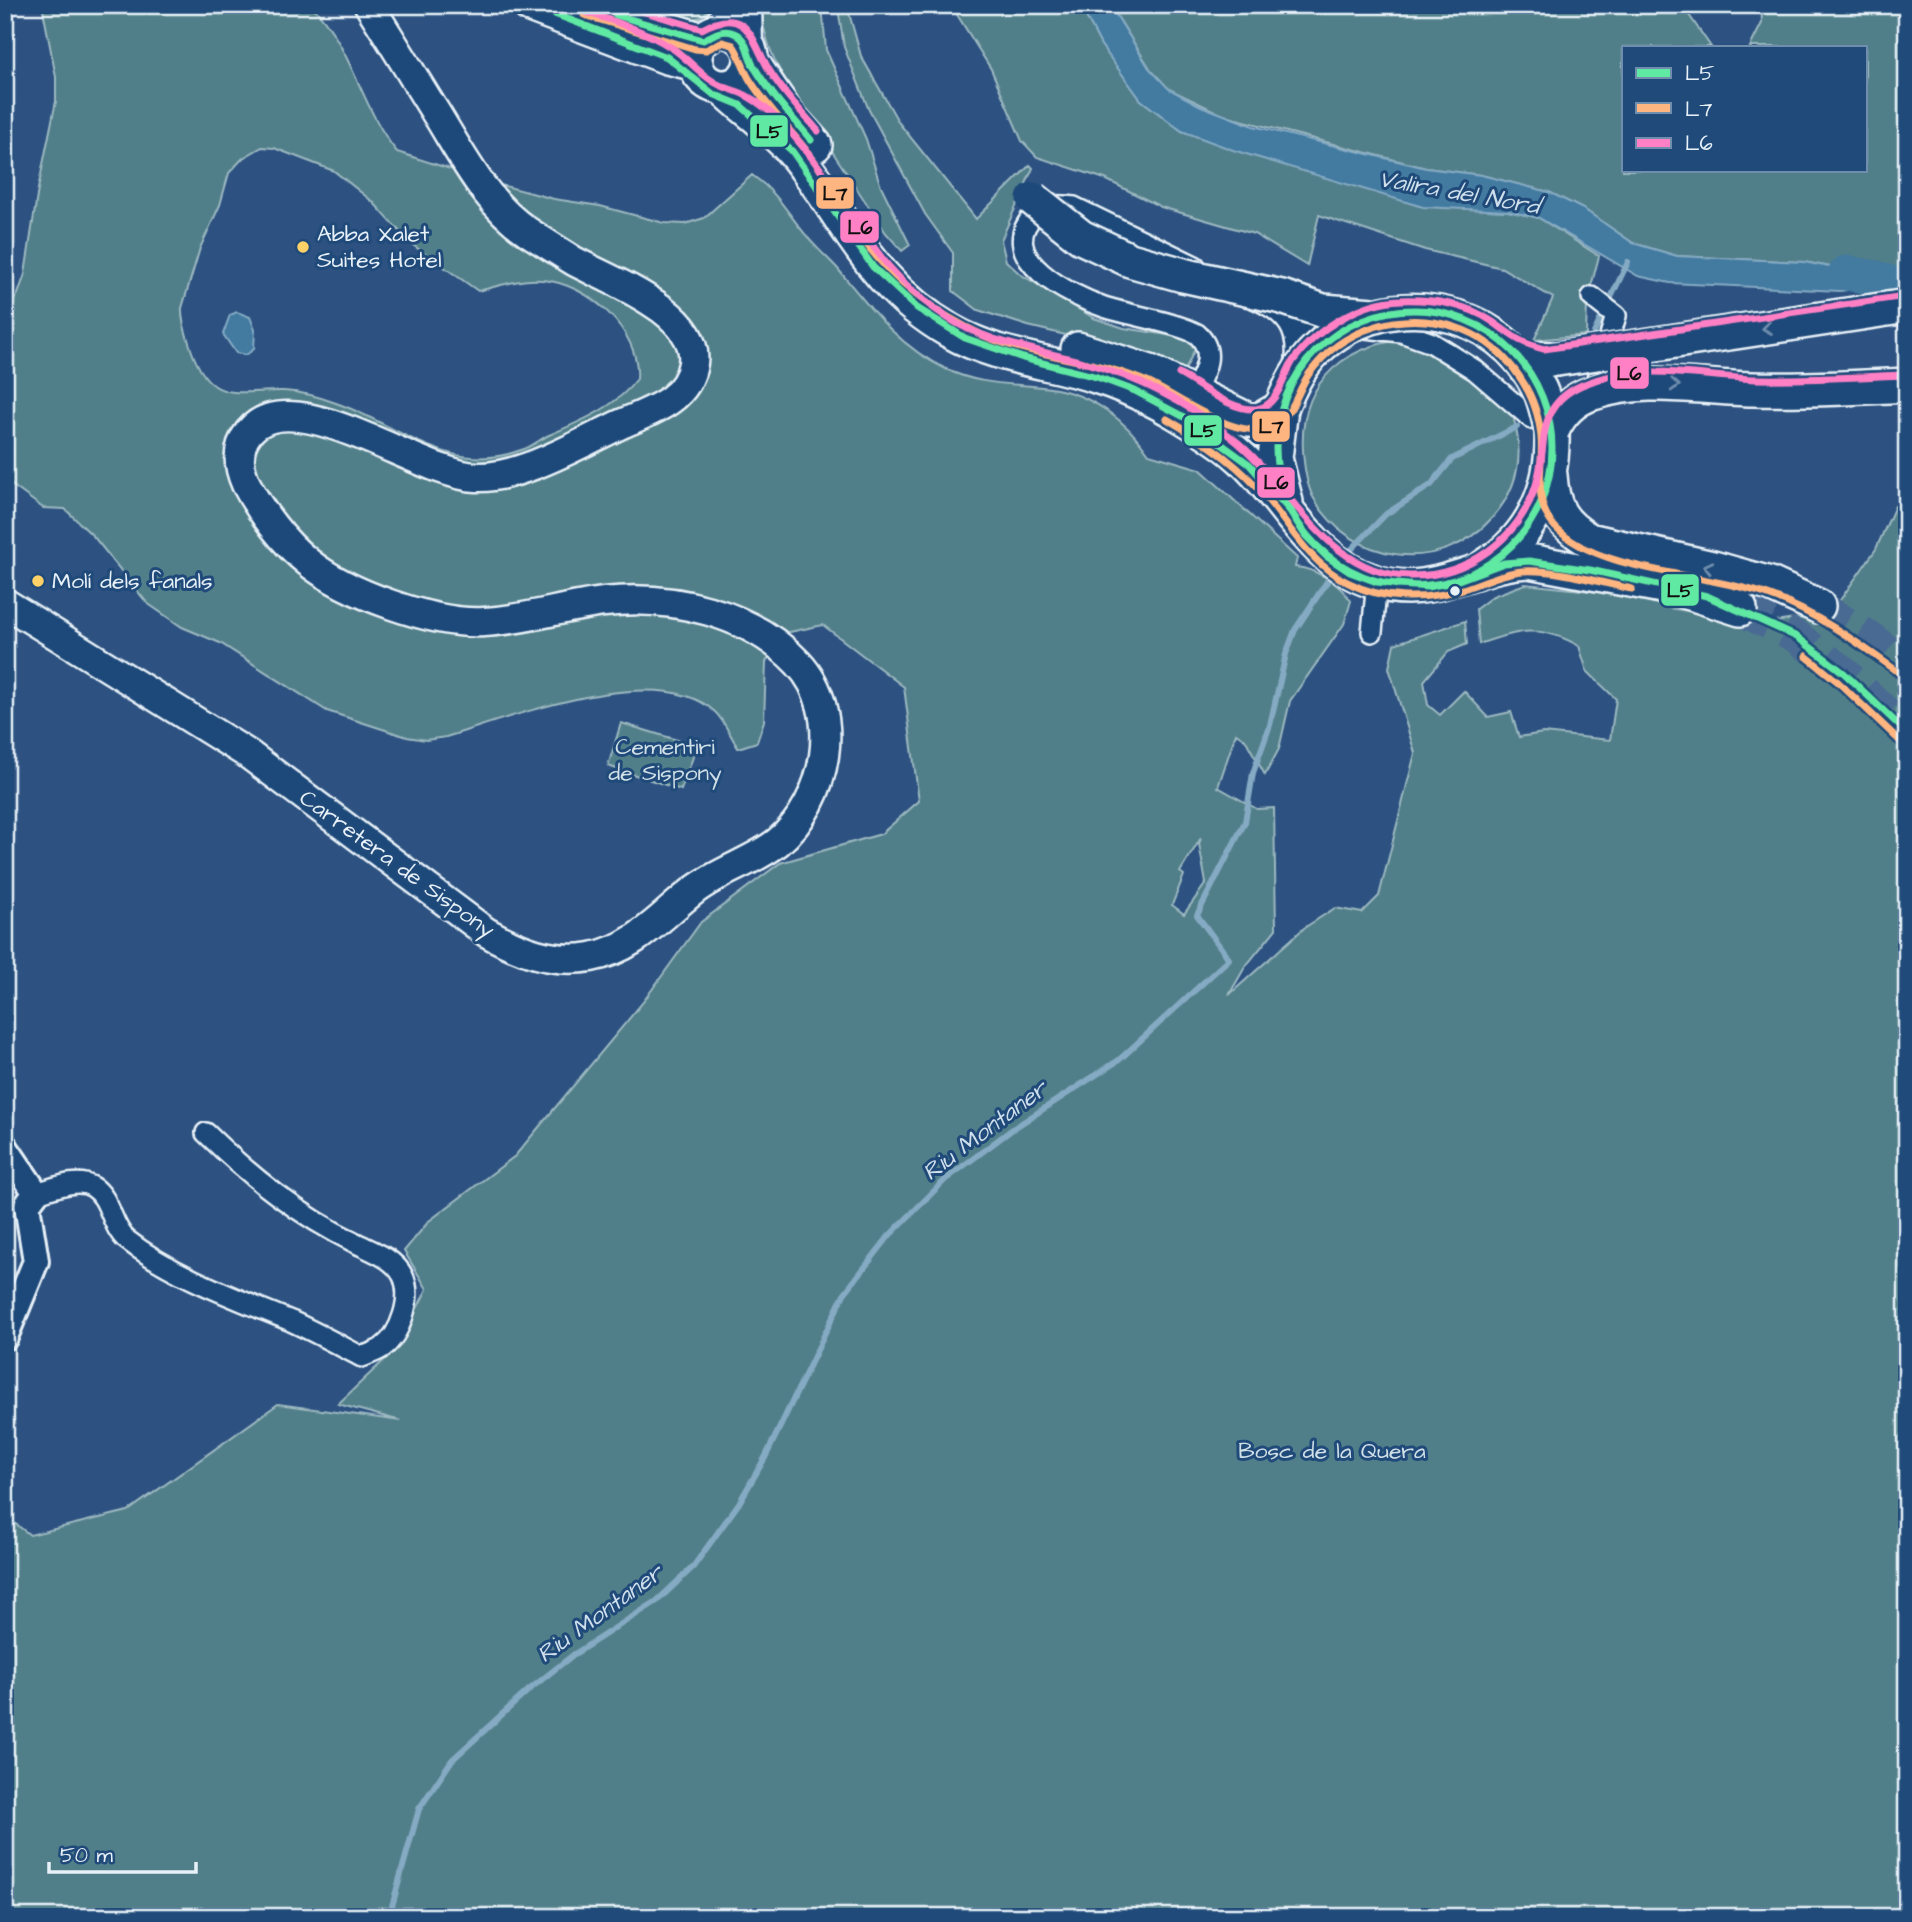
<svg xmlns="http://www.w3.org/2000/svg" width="1912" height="1922" viewBox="0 0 1912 1922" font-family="'Architects Daughter',sans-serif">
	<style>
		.green { fill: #517f89; stroke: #9cb8c0; stroke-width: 2; fill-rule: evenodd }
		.water { fill: #437aa0; stroke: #85aac3; stroke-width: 2 }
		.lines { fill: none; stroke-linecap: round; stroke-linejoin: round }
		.stream { stroke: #85aac3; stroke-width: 6 }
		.river { stroke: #437aa0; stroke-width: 35 }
		.trunk-tunnel { stroke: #496a93; stroke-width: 33; stroke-dasharray: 33 17; stroke-linecap: butt }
		.minor-casing { stroke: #e8f1f8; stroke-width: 24 }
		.tertiary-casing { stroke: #e8f1f8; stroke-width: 30 }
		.secondary-casing { stroke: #e8f1f8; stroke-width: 33 }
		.trunk-casing { stroke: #e8f1f8; stroke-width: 38 }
		.minor { stroke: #1f4a7a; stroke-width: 19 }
		.tertiary { stroke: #1f4a7a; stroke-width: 24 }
		.secondary { stroke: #1f4a7a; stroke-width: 28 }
		.trunk { stroke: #1f4a7a; stroke-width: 33 }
		.trunk-bridge-casing { stroke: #e8f1f8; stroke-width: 38; stroke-linecap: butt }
		.trunk-bridge { stroke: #1f4a7a; stroke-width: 33 }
		.bus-1-casing { stroke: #1f4a7a; stroke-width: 12 }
		.bus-2-casing { stroke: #1f4a7a; stroke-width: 12 }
		.bus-3-casing { stroke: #1f4a7a; stroke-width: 12 }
		.bus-1 { stroke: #60e9a3; stroke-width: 7 }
		.bus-2 { stroke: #ffb580; stroke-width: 7 }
		.bus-3 { stroke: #ff80c5; stroke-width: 7 }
		.oneway { stroke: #6f8dac }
		.poi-dot { fill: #ffd166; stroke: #1f4a7a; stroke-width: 2.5 }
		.bus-dot { fill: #e8f1f8; stroke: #1f4a7a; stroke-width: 2.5 }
		.labels { text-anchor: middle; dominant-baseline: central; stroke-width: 6; stroke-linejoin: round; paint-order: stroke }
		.poi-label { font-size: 23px; fill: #e8f1f8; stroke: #1f4a7a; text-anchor: start }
		.park-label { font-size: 23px; fill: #d1e0e7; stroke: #1f4a7a }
		.street-label { font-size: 23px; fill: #e8f1f8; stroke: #1f4a7a }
		.water-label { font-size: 24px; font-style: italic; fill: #cfdfeb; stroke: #1f4a7a }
		.line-badge { stroke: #1f4a7a; stroke-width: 2.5 }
		.pale-badge-label { font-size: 19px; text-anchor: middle; font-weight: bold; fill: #111 }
	</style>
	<rect width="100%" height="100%" fill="#2d5281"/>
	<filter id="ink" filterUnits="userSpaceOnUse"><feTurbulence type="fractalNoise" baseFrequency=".0143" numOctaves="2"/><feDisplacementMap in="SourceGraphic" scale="14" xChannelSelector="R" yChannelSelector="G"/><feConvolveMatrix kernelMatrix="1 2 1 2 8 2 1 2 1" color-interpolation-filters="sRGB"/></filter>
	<g filter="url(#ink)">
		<!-- green -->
		<path class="green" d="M42,5H311C352,46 361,108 397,152L497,184L554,199L600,206L664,223L685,224L704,218L752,175C777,192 787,212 805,234C815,247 827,257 838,269C870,308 899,347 946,369C980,386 1014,383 1050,388C1092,394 1126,420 1149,454L1200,469L1297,558L1295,567C1315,568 1340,584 1351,601L1344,624L1290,701L1279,749L1265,775L1245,739L1236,733L1218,787L1257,809L1274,808L1276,929L1245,967L1229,995L1304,928L1335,908L1362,913L1379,896L1415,753L1389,668L1394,644L1465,621L1467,644L1448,652L1424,681L1428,705L1440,715L1464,691L1488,717L1511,712L1519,737L1543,733L1610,740L1616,699L1587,671L1579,646C1541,624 1518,630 1479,644L1476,609L1493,596L1525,584L1628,595L1669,608L1732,618L1756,625L1801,618L1824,623L1876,549L1895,506L1907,498V1917H5V1516L30,1535L128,1511L278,1404L401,1421L338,1404L397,1348L427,1289L404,1251L429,1221L515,1156L643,1002L701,922L780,863L881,834L919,801L904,687L823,625L785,633L766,662L764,721L757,742L738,748C731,737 724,720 715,712C659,659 509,718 446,737L426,740L407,737L327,711L220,643L182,627L147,603L94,537L65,509L43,508L5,480L12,448L5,434V314L18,294L25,274L38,189L56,101V77ZM262,147L274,148L334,171L373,202L410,243L478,291C499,286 520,278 542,280C588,283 641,331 637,379C615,408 581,421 549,435C539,440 531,447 521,450C449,477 398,424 336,403C320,397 301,392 284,391C237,390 211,406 191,349C187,335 181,322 182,308L200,248L220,205L229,173L243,158ZM1201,838L1199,844L1206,883L1184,914L1172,905L1184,875L1180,872Z
			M653,5H711C699,31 672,14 653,5Z
			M759,5H822L826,50L866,139L880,184L910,245L902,251L886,233L826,142L785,96L791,88C772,62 765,37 759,5Z
			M951,5H1080L1101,45L1141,100L1182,131L1420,206L1508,211L1539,218L1599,256L1587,302L1586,335L1534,340L1553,298L1502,268L1425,250L1319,215L1307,266L1254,234L1161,207L1105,179L1037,157L1022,141L991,69Z
			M1110,5H1689V15L1711,47H1623V170H1865V47H1750L1762,23L1761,5H1907V281L1804,262L1677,256L1633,243L1585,210L1549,192L1481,175L1426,168L1225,116L1169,89L1151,70Z
			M847,6L861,56L899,123L976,219L1030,165L1033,168L1001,240L1006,261L1020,274L1094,318L1124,328L1174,336L1187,341L1195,349L1186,368L1180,370L1141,353L1028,326L978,310L953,291V253L925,214L869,110L844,47L838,8Z
			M1416,339L1507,400C1525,442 1524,482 1492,518C1441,576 1350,564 1313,497C1306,483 1304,466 1303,450C1299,379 1349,341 1416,339Z
			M621,723L697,746L681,790L608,766Z"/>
		<!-- water -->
		<path class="water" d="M1080,5H1110L1149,68L1169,89L1201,106L1253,126L1426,168L1481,175L1549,192L1585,210L1633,243L1677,256L1804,262L1907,282L1840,291L1670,283L1638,276L1539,218L1508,211L1423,207L1233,150L1182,131L1141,100L1101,45Z
			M237,312L250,317L255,330L254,349L246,355L236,353L223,334L230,315Z"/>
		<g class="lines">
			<!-- stream -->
			<path class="stream" d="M1594,333L1628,262
				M1345,556L1386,514L1431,485L1452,459L1517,427
				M389,1917L419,1809L452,1760L530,1689L573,1655L657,1601L693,1567L739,1503L766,1456L844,1294L890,1235L946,1179L1014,1128L1119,1060L1229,959L1197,915L1245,822L1253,773L1270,725L1286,654L1295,630L1334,571"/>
			<!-- river -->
			<path class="river" d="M1846,273L1876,278L1907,289"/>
			<!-- trunk-tunnel -->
			<path class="trunk-tunnel" d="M1818,606L1866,635L1907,666
				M1740,609L1797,637L1844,673L1907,733"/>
			<!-- minor casing -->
			<g class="minor-casing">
				<path id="minor" d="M1365,328L1401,332L1432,343L1475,370L1532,419L1557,426
					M1194,393C1204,373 1217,352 1197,334C1178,323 1129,315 1104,307C1071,296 993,258 1034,215C1044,204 1060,205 1074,207L1195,266
					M1591,398L1616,316L1592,297
					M1372,632L1377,582
					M36,1193C52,1189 77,1177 93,1187C111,1198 111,1227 127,1240C173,1276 238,1299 291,1321C315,1332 339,1345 362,1357C368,1354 376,1352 382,1348C401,1334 413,1297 403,1276C394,1258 372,1251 356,1243C298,1215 251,1177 206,1133"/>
			</g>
			<!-- tertiary casing -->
			<g class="tertiary-casing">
				<path id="tertiary" d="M5,1147L36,1193L27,1205L36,1261L5,1337"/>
			</g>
			<!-- secondary casing -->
			<g class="secondary-casing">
				<path id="secondary" d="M747,5L748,47
					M714,33L725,15L727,5
					M5,603L248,754L486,932C518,950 552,964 591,957C634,949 659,918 692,892C718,871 753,862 778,842C827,801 845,713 798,663C751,613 671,594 604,602C563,607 525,620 484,622C434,625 346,593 308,562C284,543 260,511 246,484C238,466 236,448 249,432C292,379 420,475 476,477C520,479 581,443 621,424C651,411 688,400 693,363C700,313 609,280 574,261C558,251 542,241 527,231C487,204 464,159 439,118C416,81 393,43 369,5"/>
			</g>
			<!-- trunk casing -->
			<g class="trunk-casing">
				<path id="trunk" d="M530,5L667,57L696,64
					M615,14L703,40
					M695 59a28 28 0 1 1 56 0a28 28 0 1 1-56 0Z
					M751,61L788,115L815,145
					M722,87C745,110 774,128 795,154C850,222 869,284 950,331C995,357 1048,361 1096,376C1144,391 1186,416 1226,445C1283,487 1305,560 1375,582C1433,600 1474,563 1529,561L1678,589L1740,609
					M1257,292C1293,308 1308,328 1302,367
					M1078,349L1150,372L1248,420H1260L1281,408
					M1281,408L1275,458L1286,502
					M1550,475C1552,507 1561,524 1589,540L1713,568L1770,584L1818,606
					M1484,567C1533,537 1554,487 1552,431"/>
			</g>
			<!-- minor -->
			<use href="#minor" class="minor"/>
			<!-- tertiary -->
			<use href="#tertiary" class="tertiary"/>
			<!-- secondary -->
			<use href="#secondary" class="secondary"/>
			<!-- trunk -->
			<use href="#trunk" class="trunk"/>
			<!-- trunk-bridge casing -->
			<g class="trunk-bridge-casing">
				<path id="trunk-bridge" d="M1033,199L1081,237L1130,260L1183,275L1282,297L1323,311L1373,315
					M1515,353L1530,359H1557L1907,306
					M1281,408C1290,386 1300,365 1317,349C1386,284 1499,304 1540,390C1546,403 1548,417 1552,431
					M1552,431C1560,413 1573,399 1593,393C1644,376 1700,388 1752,389C1804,390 1855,388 1907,385"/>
			</g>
			<!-- trunk-bridge -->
			<use href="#trunk-bridge" class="trunk-bridge"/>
			<!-- bus-1 casing -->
			<g class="bus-1-casing">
				<path id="bus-1" d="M531,5L667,57L713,94L740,105L792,151L873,267L917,308L965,338L1023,358L1097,377L1135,391L1184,417L1249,464L1290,511L1305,535L1326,556L1350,572L1377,582L1427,587L1453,582L1504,563L1529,561L1590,570L1707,596L1797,637L1844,673L1907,733
					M616,15L703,40C713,35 722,28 734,33C748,39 747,54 753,65C769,92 791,116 811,140
					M1276 448a138 138 0 1 1 276 0a138 138 0 1 1-276 0Z"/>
			</g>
			<!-- bus-2 casing -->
			<g class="bus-2-casing">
				<path id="bus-2" d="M584,15L695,49L706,50L722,42L733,45C741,56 743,69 750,80C768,109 793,132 813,159C831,184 845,213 862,238C892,281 935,313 982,335C1035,358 1094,358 1147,382C1179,396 1240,445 1275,425C1294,414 1297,391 1309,374C1342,328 1401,310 1455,327C1502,342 1537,388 1541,437C1544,467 1531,501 1555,527C1598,573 1708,573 1768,595C1816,612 1860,644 1901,674
					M1167,419C1199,438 1230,458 1256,486C1286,518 1305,561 1347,582C1383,601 1427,601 1466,588C1484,582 1502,573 1522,571C1559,569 1596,582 1632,589
					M1806,656L1837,681L1900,741"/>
			</g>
			<!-- bus-3 casing -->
			<g class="bus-3-casing">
				<path id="bus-3" d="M563,5C600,17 639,27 672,48C686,57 697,71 711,80C720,87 731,89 741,93C766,104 787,127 804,148C857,212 872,269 948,318C989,344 1038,349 1083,362C1136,377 1188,403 1231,437C1290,482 1325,575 1410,576C1467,577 1519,539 1536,485C1549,444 1533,407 1582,385C1637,361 1699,377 1756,379C1806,380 1856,377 1906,375
					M621,5L702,29C752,2 752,47 773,76C786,96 803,113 818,131
					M1179,374C1200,385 1231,411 1256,409C1278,407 1283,376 1293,361C1316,329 1361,301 1401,300C1432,299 1468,304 1493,322C1513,336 1519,343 1544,349L1905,296"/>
			</g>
			<!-- bus-1 -->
			<use href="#bus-1" class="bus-1"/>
			<!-- bus-2 -->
			<use href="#bus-2" class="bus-2"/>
			<!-- bus-3 -->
			<use href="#bus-3" class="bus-3"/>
		</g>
		<!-- one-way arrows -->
		<defs><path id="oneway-chevron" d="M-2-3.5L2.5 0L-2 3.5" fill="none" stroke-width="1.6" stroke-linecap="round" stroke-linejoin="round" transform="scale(1.75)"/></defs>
		<g class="oneway">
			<use href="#oneway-chevron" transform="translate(1767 328) rotate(171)"/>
			<use href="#oneway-chevron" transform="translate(1675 385) rotate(3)"/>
			<use href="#oneway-chevron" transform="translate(1708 567) rotate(-167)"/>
		</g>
	</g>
	<!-- markers -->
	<g class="poi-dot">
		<circle cx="303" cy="247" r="7"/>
		<circle cx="38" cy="581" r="7"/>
	</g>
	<circle class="bus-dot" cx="1455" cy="591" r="6"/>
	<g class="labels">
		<!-- poi labels -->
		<g class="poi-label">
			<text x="317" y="234">Abba Xalet<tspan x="317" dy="26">Suites Hotel</tspan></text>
			<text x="52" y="581">Molí dels fanals</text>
		</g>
		<!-- park labels -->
		<g class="park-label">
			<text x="665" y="747">Cementiri<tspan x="665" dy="26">de Sispony</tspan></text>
			<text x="1332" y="1451">Bosc de la Quera</text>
		</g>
		<!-- street labels -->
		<g class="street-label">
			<text transform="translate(397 864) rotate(36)">Carretera de Sispony</text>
		</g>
		<!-- water labels -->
		<g class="water-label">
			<text transform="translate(1459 193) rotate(10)">Valira del Nord</text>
			<text transform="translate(985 1131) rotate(-37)">Riu Montaner</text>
			<text transform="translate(600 1614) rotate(-36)">Riu Montaner</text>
		</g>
	</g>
	<g class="line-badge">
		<rect x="749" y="114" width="40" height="34" rx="7" fill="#60e9a3"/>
		<rect x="815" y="176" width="40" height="34" rx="7" fill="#ffb580"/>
		<rect x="839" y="210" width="41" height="34" rx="7" fill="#ff80c5"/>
		<rect x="1609" y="356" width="41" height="34" rx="7" fill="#ff80c5"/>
		<rect x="1251" y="410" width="40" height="33" rx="7" fill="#ffb580"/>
		<rect x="1183" y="414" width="40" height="33" rx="7" fill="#60e9a3"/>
		<rect x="1256" y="466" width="40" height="33" rx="7" fill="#ff80c5"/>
		<rect x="1660" y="573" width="40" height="34" rx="7" fill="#60e9a3"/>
	</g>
	<g class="pale-badge-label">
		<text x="769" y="138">L5</text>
		<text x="835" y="200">L7</text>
		<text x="860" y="234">L6</text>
		<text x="1629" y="380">L6</text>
		<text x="1271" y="433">L7</text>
		<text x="1203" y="437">L5</text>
		<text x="1276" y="489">L6</text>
		<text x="1680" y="597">L5</text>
	</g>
	<!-- margin -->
	<rect width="1912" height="1922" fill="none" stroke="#1f4a7a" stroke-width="28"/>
	<rect x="14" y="14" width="1884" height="1894" fill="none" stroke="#e8f1f8" stroke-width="2.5" filter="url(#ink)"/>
	<!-- legend -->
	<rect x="1622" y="46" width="245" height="126" fill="#1f4a7a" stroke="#6f8dac" stroke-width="2"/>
	<rect x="1636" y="68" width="35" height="10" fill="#60e9a3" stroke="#6f8dac" stroke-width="2"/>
	<text x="1685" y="80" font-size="21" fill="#e8f1f8">L5</text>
	<rect x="1636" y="103" width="35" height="10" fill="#ffb580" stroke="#6f8dac" stroke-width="2"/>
	<text x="1685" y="116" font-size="21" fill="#e8f1f8">L7</text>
	<rect x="1636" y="138" width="35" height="10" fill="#ff80c5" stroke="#6f8dac" stroke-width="2"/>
	<text x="1685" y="150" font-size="21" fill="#e8f1f8">L6</text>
	<!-- scale -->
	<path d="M49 1862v10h147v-10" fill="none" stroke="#e8f1f8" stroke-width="3.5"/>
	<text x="60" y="1862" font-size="21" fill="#e8f1f8" stroke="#1f4a7a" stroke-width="5" paint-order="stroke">50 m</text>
</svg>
